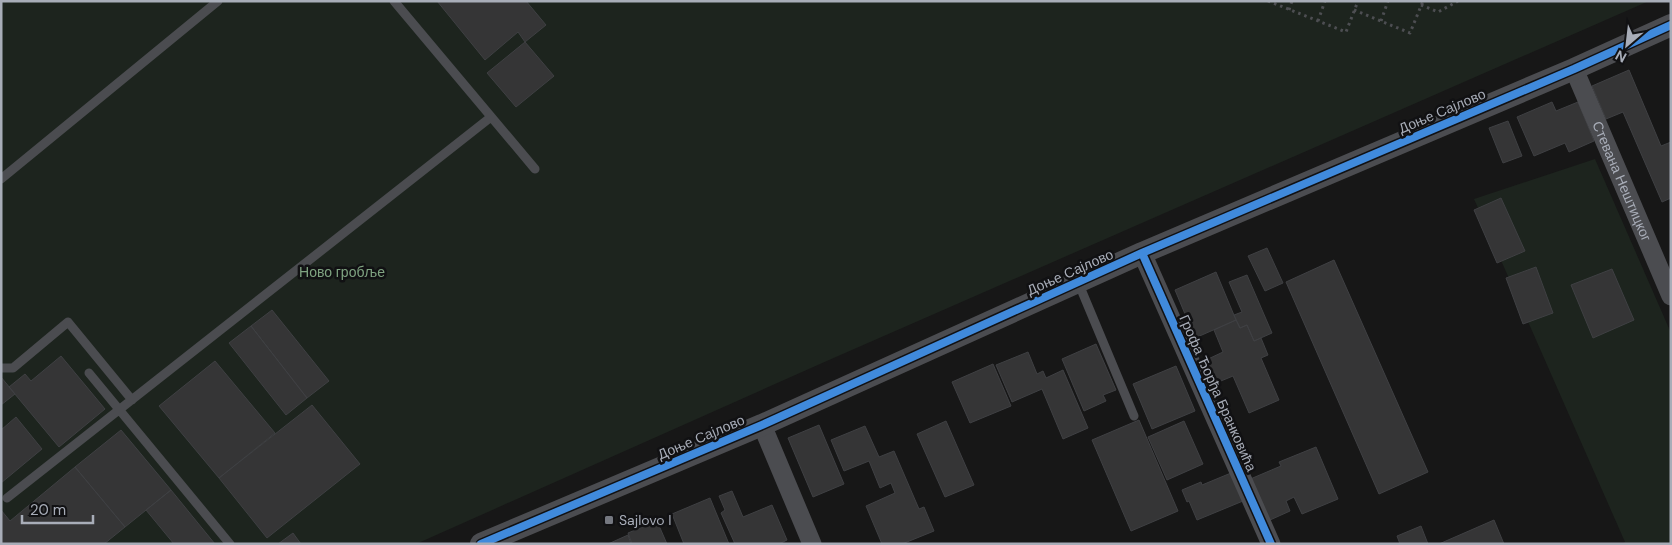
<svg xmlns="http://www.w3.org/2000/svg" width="1672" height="545" viewBox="0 0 1672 545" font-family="'DM Sans',sans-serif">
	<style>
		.green { fill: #1d241e }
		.building { fill: #353536; stroke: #3f4043 }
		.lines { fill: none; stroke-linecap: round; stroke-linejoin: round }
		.path { stroke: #4d4e52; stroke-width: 3; stroke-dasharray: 2.5 4; stroke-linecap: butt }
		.service { stroke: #4b4c50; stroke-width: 9 }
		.minor { stroke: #4b4c50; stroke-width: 19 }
		.tertiary { stroke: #4b4c50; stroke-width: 22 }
		.cycleway-casing { stroke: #111113; stroke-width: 11 }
		.cycleway { stroke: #408adc; stroke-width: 8 }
		.poi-dot { fill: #757880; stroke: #111113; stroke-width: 2 }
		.labels { text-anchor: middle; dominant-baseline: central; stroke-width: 5; stroke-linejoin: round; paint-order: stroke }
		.street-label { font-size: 14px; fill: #a8adb8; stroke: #111113 }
		.park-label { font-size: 14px; fill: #7fa381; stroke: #111113 }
		.poi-label { font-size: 14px; fill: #a8adb8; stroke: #111113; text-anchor: start }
	</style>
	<rect width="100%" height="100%" fill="#171717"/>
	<!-- green -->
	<path class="green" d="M1,1H1649L829,360L416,544H1Z
		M1595,159L1671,333V544H1622L1625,542L1474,199Z"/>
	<!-- building -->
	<path class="building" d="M437,1H526L546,25L525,42L518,32L485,60Z
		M525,42L554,76L516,107L487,73Z
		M1629,70L1661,146L1671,142V198L1662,202L1623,112L1606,119L1592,86Z
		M1552,102L1556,111L1578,102L1594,141L1569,152L1565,143L1534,156L1517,117Z
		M1508,121L1522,156L1503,163L1489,128Z
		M1501,198L1525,251L1497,263L1474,210Z
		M1267,248L1283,283L1265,291L1248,256Z
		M1334,260L1428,472L1379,494L1286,282Z
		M1536,267L1553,313L1523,324L1506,278Z
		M1612,269L1634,320L1593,338L1571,285Z
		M1216,272L1236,320L1195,338L1175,290Z
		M1247,275L1272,333L1254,341L1247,325L1240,328L1234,315L1242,312L1229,282Z
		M272,310L329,381L307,398L251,326Z
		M1236,320L1240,328L1247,325L1254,341L1261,338L1268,355L1261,358L1279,400L1249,413L1233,376L1216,383L1206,360L1223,352L1214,330Z
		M251,326L307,398L286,415L229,343Z
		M1096,344L1116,390L1103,395L1106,401L1084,411L1062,359Z
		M1028,352L1037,374L1043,371L1046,378L1063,370L1088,428L1063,439L1042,389L1012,402L996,365Z
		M61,356L105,409L59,447L9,387L25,374L31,381Z
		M215,361L275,433L219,478L159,406Z
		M993,364L1011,406L970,423L952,382Z
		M1176,366L1195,411L1152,429L1133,384Z
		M1,377L15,394L1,405Z
		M312,405L360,464L267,538L219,478Z
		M16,417L42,449L1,483V430Z
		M1139,420L1178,511L1131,531L1092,440Z
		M946,421L974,485L945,497L917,434Z
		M1184,421L1203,464L1167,480L1148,437Z
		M819,425L844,484L813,497L788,438Z
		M865,426L879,457L894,451L919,509L924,507L934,531L902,544H882L866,506L895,493L891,483L880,488L869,461L844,471L831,440Z
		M121,430L171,490L125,527L75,467Z
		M1316,447L1338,499L1302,514L1294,497L1286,501L1290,511L1270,520L1248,480L1281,466L1279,462Z
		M75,467L125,527L104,544H1V510L10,521Z
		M1231,473L1243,501L1197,520L1189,501L1187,502L1182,490L1201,482L1202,485Z
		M171,490L215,544H174L146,510Z
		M732,491L743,517L772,505L787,540L779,544H735L721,513L725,510L719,496Z
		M710,498L729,544H684L672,514Z
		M1494,520L1504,544H1439Z
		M657,521L667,544H632L628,533Z
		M1421,526L1428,544H1400L1397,536Z
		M293,533L301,544H278Z
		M628,535L631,544H608Z"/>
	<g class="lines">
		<!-- path -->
		<path class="path" d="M1268,1L1346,32L1358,1
			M1421,5L1438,12L1458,1
			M1289,10L1292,1
			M1354,10L1410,33L1423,1
			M1318,21L1325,1
			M1381,21L1388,1"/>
		<!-- service -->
		<path class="service" d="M394,1L535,169
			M1,179L218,1
			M1078,282L1134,416
			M1,368H13L68,322L132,400
			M89,373L230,544
			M7,498L491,117"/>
		<!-- minor -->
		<g class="minor">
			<path id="s1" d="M1574,69L1671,296"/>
			<path d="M1142,253L1271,544"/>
			<path d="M762,425L812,544"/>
		</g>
		<!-- tertiary -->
		<path class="tertiary" d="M481,544L762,425L1142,253L1574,69L1671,25"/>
		<!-- cycleway casing -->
		<g class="cycleway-casing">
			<path id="cycleway" d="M1142,253L1271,544
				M481,544L762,425L1142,253L1574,69L1671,25"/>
		</g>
		<!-- cycleway -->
		<use href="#cycleway" class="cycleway"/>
	</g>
	<!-- markers -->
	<rect class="poi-dot" x="604" y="515" width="10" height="10" rx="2.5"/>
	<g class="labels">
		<!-- street labels -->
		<g class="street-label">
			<text transform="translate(1442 111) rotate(-23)">Доње Сајлово</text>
			<text stroke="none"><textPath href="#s1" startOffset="122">Стевана Нештицког</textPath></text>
			<text transform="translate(1070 272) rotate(-24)">Доње Сајлово</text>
			<text transform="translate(1218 393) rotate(66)">Грофа Ђорђа Бранковића</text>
			<text transform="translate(701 437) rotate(-23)">Доње Сајлово</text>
		</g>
		<!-- park labels -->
		<g class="park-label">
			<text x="342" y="272">Ново гробље</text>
		</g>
		<!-- poi labels -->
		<g class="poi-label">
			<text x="619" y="520">Sajlovo I</text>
		</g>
	</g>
	<!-- border -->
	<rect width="1672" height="545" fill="none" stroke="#a8adb8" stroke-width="5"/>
	<!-- north arrow -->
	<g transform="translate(1627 45) rotate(208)" stroke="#111113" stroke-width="4" paint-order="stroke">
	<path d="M0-4L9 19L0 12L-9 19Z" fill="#a8adb8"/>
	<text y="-8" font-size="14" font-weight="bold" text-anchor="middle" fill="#a8adb8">N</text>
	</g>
	<!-- scale -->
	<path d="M22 515v8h71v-8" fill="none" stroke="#a8adb8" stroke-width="2.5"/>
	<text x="30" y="515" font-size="15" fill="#a8adb8" stroke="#111113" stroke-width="4" paint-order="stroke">20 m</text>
</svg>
